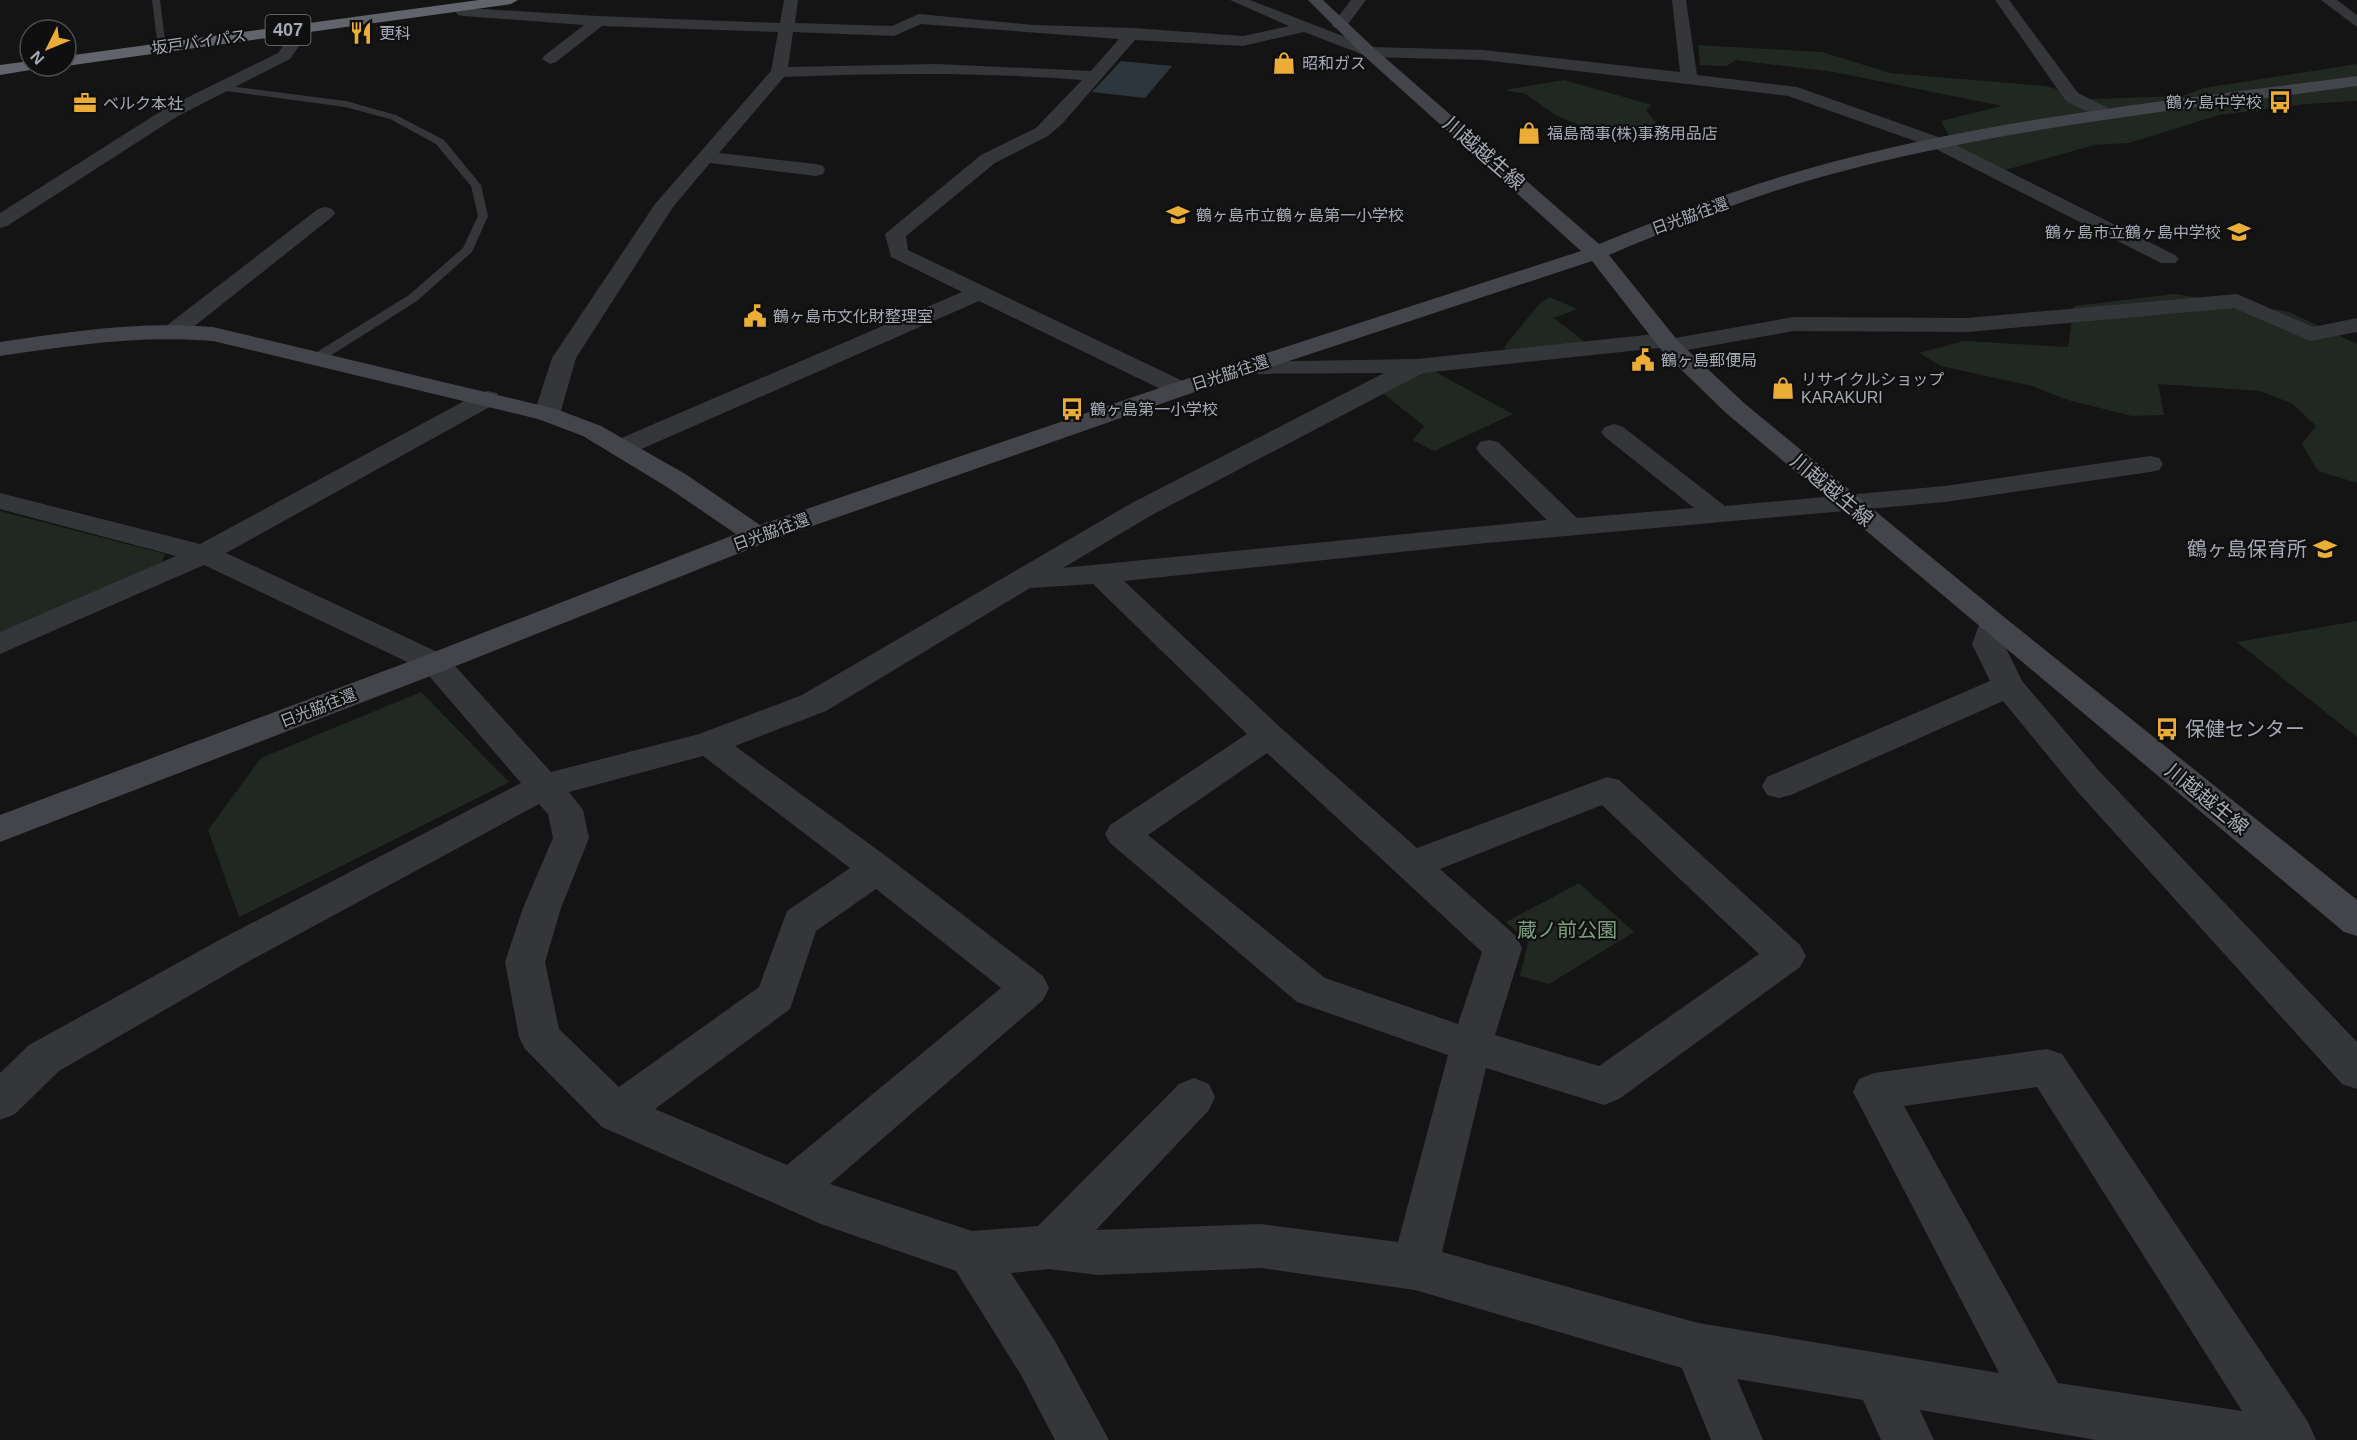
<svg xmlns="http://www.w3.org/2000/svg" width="2357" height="1440" viewBox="0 0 2357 1440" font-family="Helvetica,'Noto Sans JP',sans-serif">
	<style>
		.green { fill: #202821 }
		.water { fill: #2d363d }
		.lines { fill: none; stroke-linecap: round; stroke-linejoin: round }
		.lane { fill: #35363a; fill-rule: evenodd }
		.street { fill: #35363a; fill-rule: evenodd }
		.secondary { fill: #43454a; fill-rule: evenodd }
		.highway { fill: #61646b; fill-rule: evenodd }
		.labels { text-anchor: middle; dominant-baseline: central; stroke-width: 4.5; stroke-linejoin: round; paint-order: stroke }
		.far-poi-label { font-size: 16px; fill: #a6aab5; stroke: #0f0f10; text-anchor: start }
		.far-street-label { font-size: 16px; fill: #a6aab5; stroke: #0f0f10 }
		.shield { fill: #0f0f10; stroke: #797c84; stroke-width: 1.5 }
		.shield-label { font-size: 18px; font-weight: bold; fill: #a6aab5 }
		.street-label { font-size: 20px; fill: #a6aab5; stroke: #0f0f10 }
		.poi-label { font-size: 20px; fill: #a6aab5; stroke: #0f0f10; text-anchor: end }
		.park-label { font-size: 20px; fill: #7d9f7f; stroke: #0f0f10 }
	</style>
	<rect width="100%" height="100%" fill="#141415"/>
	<!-- green -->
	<path class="green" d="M1698,45L1822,52L1890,73L2046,86L2089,99L2182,96L2204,88L2357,64V101L2306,104L2219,115L2129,143L2094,145L1998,172L1938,146L1949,136L1941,121L2002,106L1834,72L1736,60L1726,66L1700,65Z
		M1564,80L1652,105L1646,110L1658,126L1602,135L1555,115L1526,94L1504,90Z
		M2175,294L2289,312L2357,344V483L2318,471L2302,444L2316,426L2293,404L2260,391L2158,384L2164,415L2132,416L2068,400L2032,386L1941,366L1919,353L1964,341L2068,347L2074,306Z
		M1550,297L1577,309L1554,318L1586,343L1507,350L1504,347L1541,302Z
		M1428,368L1513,414L1434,451L1413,440L1424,426L1380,391Z
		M0,511L165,554L161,567L0,638Z
		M2357,621V737L2237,642Z
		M421,692L509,782L239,917L208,830L261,758Z
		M1579,883L1634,932L1549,984L1520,976L1528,943L1506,922Z"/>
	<!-- water -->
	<path class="water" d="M1121,61L1172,66L1145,98L1092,92Z"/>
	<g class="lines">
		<!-- lane -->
		<path class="lane" d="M152,0H160L165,40L161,43L157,40Z
			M222,85L346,101L396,115L444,140L481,185L488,216L472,252L417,301L322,361H312V355L409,295L463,248L478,216L471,186L436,144L390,119L345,107L219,90V86Z"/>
		<!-- street -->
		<path class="street" d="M784,0H798L795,23L892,26L919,14L1034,25L1133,28L1243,36L1289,26L1230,0H1250L1371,47L1483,50L1680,72L1672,0H1686L1697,75L1797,87L1944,139L2175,255L2179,259L2175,263H2161L1932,147L1788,96L1483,60L1369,57L1304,32L1243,46L1135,40L1062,124L1048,136L995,163L906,236L908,250L1189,384L1192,389L1189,394L1180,396L1171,394L979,301L630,454L621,456L612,454L608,448L612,442L962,292L891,257L885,234L981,155L1036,128L1082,80C983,72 883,73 784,77L719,153L816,164L823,166L825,170L823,174L816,176L710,163L673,207L576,358L560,414L556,419L547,422L538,419L534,414L552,358L655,204L771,71L778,32L602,26L556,62L550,64L542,59L544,56L584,25L463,16L458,15L451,7L458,3L467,8L598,16L780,23ZM921,24L1119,39L1091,71L937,64L788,67L793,32L894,36Z
			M1351,0H1366L1345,28H1335L1332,25Z
			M1995,0H2009L2078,93L2114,111L2117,115L2114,119H2102L2066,101Z
			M2321,0H2337L2357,15V27Z
			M287,25L295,30L299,46L290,59L178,116L7,226L0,228V213L166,108L278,53L283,46L279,30Z
			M325,207L332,209L335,213L332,217L182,336H166L162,331L166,326L318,209Z
			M2237,294L2313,327L2357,318V332L2310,341L2234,308L1967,332L1794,331L1670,353L1659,348L1423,373L1150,516L1063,568L1547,520L1480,454L1476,448L1480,442L1489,440L1498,442L1577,518L1694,508L1605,437L1601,432L1605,427L1614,424L1623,427L1725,506L1945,486L2150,456L2159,458L2163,464L2159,470L2150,472L1945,502L1476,544L1124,581L1281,728L1417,848L1607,777L1619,780L1800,945L1806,956L1800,967L1619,1099L1604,1105L1486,1068L1442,1252L1698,1323L1999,1373L1853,1092L1859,1079L1874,1073L2047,1049L2062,1054L2308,1422L2316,1440H2096L1920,1410L1934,1440H1881L1863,1400L1737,1379L1763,1440H1711L1682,1368L1415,1290L1261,1268L1098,1275L1049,1269L1011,1273L1055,1341L1109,1440H1055L1021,1375L956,1271L821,1224L602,1127L525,1049L519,1037L505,962L523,908L553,838L548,814L539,804L251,960L59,1071L15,1114L0,1120V1073L29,1045L223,938L521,783L424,670L204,565L0,654V632L176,556L0,509V493L200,544L479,393L488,391L497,393L500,398L497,403L226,553L446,656L551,772L699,734L802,695L1130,504L1384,373L1248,374L1240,372L1236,367L1240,362L1417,359L1665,333L1675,338L1794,317L1967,318ZM1093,584L1247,734L1110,825L1105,834L1110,843L1297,1002L1448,1055L1398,1242L1261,1224L1096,1230L1209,1110L1215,1097L1209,1084L1194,1078L1179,1084L1038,1226L972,1231L830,1184L1043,1000L1049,988L1043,976L890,859L735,746L826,711L1030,588ZM1267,753L1482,952L1458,1024L1325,978L1148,835ZM703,756L850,868L787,911L759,987L619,1087L559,1029L545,962L561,908L589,838L583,810L569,792ZM1602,805L1759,954L1599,1066L1495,1035L1522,948L1517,937L1440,869ZM876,889L1001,988L787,1165L655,1109L790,1009L816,931ZM2037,1087L2242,1411L2058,1383L1904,1106Z
			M1993,614L2004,617L2008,624L2004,644L2022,681L2100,772L2357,1042V1089L2342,1084L2076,790L2003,701L1791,795L1779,798L1767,795L1762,786L1767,777L1990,681L1972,644L1982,617Z"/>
		<!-- secondary -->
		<path class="secondary" d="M1308,0H1323L1375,49L1599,244C1667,216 1736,189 1807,169C1986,118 2174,101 2357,76V86C2178,111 1996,128 1821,177C1749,197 1678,226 1609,255L1678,341L1744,403L2004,617L2357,900V936L2344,932L1726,413L1662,351L1592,261L1189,394L767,542L446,670L0,842V815L424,656L736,534L667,487L583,436L538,419L213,341C138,335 74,345 0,356V342C74,331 138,321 213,327L556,409L601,426L687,475L760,525L1171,384L1581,251L1363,55Z"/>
		<!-- highway -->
		<path class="highway" d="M479,0H518L511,4L66,66V56Z
			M30,61V66H38L36,69L0,75V65Z"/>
	</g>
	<!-- icons -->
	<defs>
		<g id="restaurant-bare" transform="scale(1.8)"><path d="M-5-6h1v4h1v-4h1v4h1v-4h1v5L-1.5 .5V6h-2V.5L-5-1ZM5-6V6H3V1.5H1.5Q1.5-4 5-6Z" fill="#ebad36" stroke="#0f0f10" stroke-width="2.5" paint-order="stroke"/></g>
		<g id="shop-bare" transform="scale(1.8)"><path d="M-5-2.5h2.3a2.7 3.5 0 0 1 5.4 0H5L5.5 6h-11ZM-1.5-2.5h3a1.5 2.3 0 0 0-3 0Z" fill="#ebad36" stroke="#0f0f10" stroke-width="2.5" paint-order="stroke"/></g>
		<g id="bus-bare" transform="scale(1.8)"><path d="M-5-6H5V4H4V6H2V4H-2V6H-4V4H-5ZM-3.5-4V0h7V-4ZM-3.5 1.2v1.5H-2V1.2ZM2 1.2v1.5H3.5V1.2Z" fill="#ebad36" stroke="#0f0f10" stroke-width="2.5" paint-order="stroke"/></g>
		<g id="office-bare" transform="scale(1.8)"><path d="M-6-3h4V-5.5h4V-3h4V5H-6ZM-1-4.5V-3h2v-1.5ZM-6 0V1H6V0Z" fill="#ebad36" stroke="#0f0f10" stroke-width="2.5" paint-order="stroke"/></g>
		<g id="school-bare" transform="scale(1.8)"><path d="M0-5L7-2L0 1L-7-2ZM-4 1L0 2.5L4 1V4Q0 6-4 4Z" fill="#ebad36" stroke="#0f0f10" stroke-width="2.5" paint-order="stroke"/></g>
		<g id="civic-bare" transform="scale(1.8)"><path d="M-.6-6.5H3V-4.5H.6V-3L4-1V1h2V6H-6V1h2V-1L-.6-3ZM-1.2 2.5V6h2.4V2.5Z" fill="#ebad36" stroke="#0f0f10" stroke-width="2.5" paint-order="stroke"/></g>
	</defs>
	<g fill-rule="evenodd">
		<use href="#restaurant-bare" x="361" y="33"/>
		<use href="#shop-bare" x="1284" y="63"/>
		<use href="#bus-bare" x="2280" y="102"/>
		<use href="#office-bare" x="85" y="103"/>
		<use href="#shop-bare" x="1529" y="133"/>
		<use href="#school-bare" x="1178" y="215"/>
		<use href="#school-bare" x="2239" y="232"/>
		<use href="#civic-bare" x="755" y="316"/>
		<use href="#civic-bare" x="1643" y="360"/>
		<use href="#shop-bare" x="1783" y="388"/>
		<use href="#bus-bare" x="1072" y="409"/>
		<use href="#school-bare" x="2325" y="549"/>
		<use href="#bus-bare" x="2167" y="729"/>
	</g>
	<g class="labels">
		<!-- far-poi labels -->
		<g class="far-poi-label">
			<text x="379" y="33">更科</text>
			<text x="1302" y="63">昭和ガス</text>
			<text x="2262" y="102" text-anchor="end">鶴ヶ島中学校</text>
			<text x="103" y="103">ベルク本社</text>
			<text x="1547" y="133">福島商事(株)事務用品店</text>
			<text x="1196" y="215">鶴ヶ島市立鶴ヶ島第一小学校</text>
			<text x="2221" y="232" text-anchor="end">鶴ヶ島市立鶴ヶ島中学校</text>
			<text x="773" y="316">鶴ヶ島市文化財整理室</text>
			<text x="1661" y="360">鶴ヶ島郵便局</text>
			<text x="1801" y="379">リサイクルショップ<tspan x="1801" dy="18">KARAKURI</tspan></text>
			<text x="1090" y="409">鶴ヶ島第一小学校</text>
		</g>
		<!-- far-street labels -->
		<g class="far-street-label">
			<text transform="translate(199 42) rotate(-8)">坂戸バイパス</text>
			<text transform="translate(1690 216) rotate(-20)">日光脇往還</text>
			<text transform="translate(1230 373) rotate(-18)">日光脇往還</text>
			<text transform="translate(771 532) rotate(-20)">日光脇往還</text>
			<text transform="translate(318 708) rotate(-21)">日光脇往還</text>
		</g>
		<!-- shield labels -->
		<rect class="shield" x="265.5" y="15" width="45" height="30" rx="4.5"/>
		<g class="shield-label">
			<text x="288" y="30">407</text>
		</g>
		<!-- street labels -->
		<g class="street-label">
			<text transform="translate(1484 153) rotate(41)">川越越生線</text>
			<text transform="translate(1832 490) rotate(40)">川越越生線</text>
			<text transform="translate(2207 799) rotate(39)">川越越生線</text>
		</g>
		<!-- poi labels -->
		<g class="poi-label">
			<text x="2307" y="549">鶴ヶ島保育所</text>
			<text x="2185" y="729" text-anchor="start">保健センター</text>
		</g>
		<!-- park labels -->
		<g class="park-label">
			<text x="1567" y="930">蔵ノ前公園</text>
		</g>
	</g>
	<!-- north arrow -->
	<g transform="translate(48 48) rotate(227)"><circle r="28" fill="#0f0f10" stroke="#4b4d52" stroke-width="1.5"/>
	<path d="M0-4.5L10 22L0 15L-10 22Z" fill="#ebad36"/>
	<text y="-9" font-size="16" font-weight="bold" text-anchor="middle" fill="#a6aab5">N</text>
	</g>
</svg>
